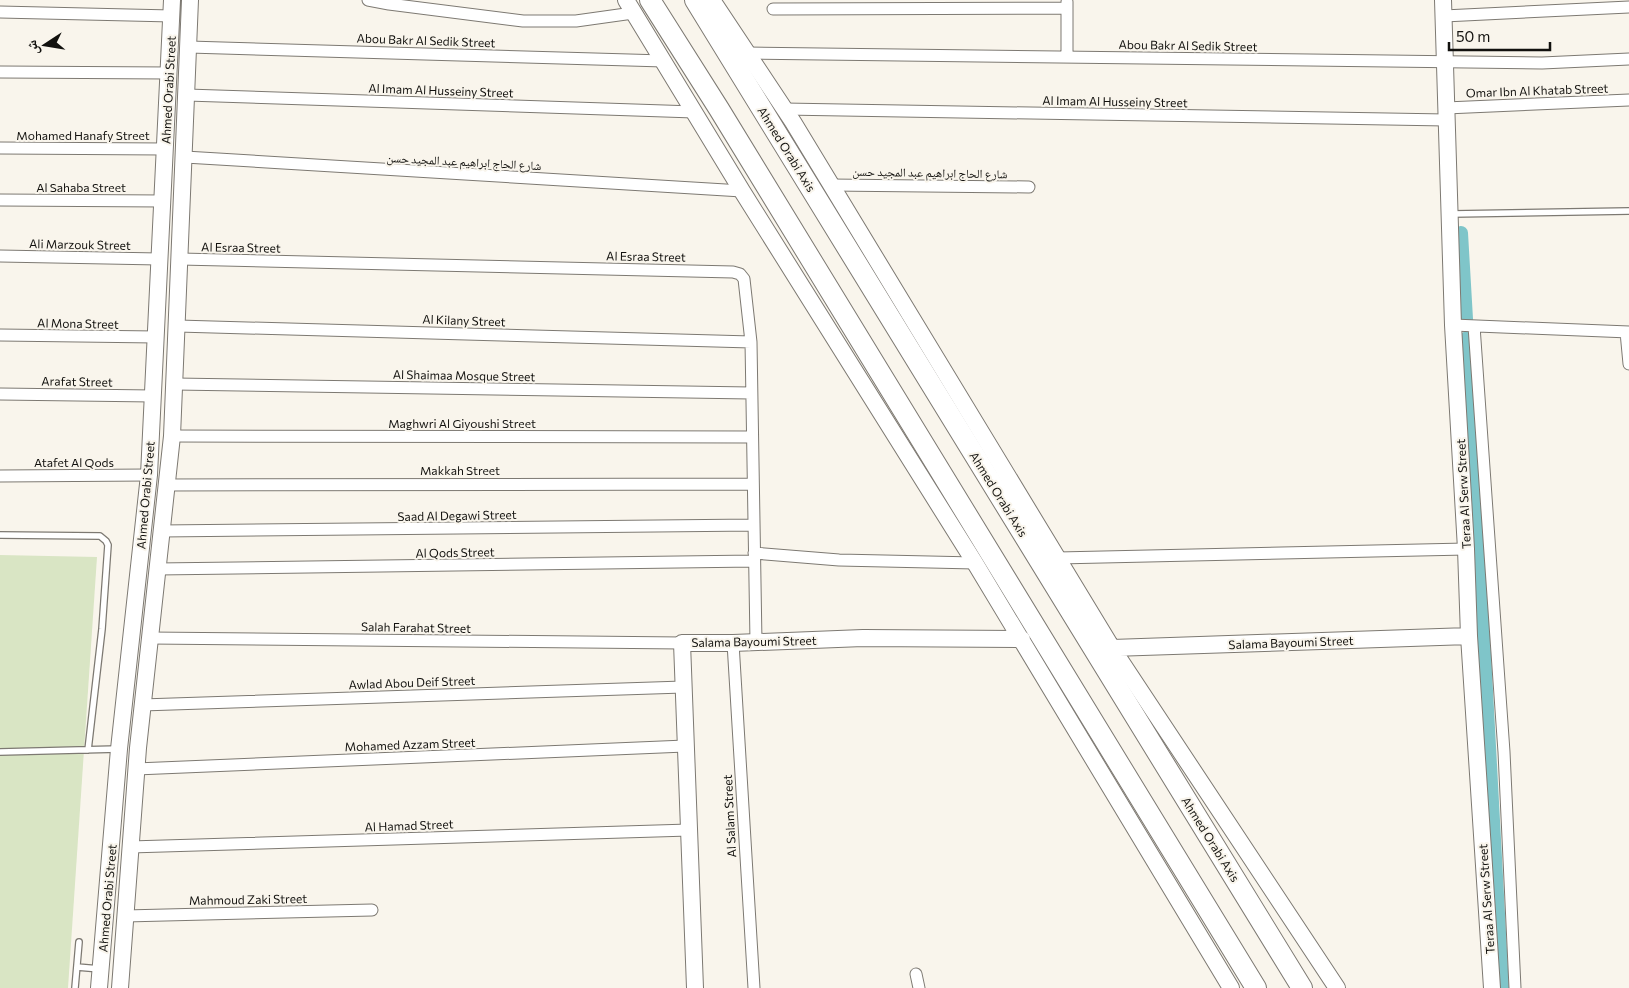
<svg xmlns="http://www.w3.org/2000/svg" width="1629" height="988" viewBox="0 0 1629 988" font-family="Commissioner,'Noto Naskh Arabic',sans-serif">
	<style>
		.green { fill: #d9e5c4 }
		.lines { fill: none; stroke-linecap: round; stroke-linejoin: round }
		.canal { stroke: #7fc5c9; stroke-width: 14 }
		.lane-casing { stroke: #7d7972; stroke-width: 8 }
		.street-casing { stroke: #7d7972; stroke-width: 13 }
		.secondary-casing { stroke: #7d7972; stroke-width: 18 }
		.highway-casing { stroke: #7d7972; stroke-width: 22 }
		.lane { stroke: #fff; stroke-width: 5.5 }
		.street { stroke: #fff; stroke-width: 11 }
		.secondary { stroke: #fff; stroke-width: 16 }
		.highway { stroke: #fff; stroke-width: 20 }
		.labels { text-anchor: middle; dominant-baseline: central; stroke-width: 4; stroke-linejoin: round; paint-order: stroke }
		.street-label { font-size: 12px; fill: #12110e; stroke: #f9f5ec }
	</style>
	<rect width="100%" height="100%" fill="#f9f5ec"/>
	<!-- green -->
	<path class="green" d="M0,555L97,557L68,988H0Z"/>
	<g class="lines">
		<!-- canal -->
		<path class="canal" d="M1461,233L1466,319
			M1467,338L1502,988"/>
		<!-- lane casing -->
		<g class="lane-casing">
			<path id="lane" d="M1452,214L1629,211
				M0,535L100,536L106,541L108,545L102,629L88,750
				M0,752L118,749
				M77,967L100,969
				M75,988L79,942"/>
		</g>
		<!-- street casing -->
		<g class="street-casing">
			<path id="street" d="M368,0L389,4L523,21H576L633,13
				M1067,2V57
				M773,9L1067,8
				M0,12L172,16
				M1444,16L1629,7
				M189,47L664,61
				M747,53L1542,63L1629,59
				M0,72L169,73
				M187,95L694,112
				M1446,108L1629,100
				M784,109L1446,120
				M0,148L165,149
				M185,157L742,191
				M830,185L1029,187
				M0,200L163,201
				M0,256L159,259
				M180,259L733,272L740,274L744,279L751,342L756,642
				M1453,325L1629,332
				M178,326L751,342
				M1474,326L1504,752L1515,988
				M1626,332L1629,364
				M0,335L156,337
				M175,384L751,393
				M0,394L153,396
				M172,436L752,437
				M0,476L149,475
				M166,485L753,484
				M161,531L754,525
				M754,553L839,560L975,563
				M1058,558L1466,549
				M157,569L754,561
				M149,638L682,643
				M733,643L754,988
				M142,705L683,687
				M136,769L685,746
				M130,847L689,830
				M125,916L372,910
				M916,974L919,988"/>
		</g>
		<!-- secondary casing -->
		<g class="secondary-casing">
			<path id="secondary" d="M626,0L742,191L975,563L1231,988
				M712,0L793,122L1112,648L1337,988
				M1443,0L1453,325L1466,549L1469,636L1492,988
				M1112,648L1469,636
				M99,988L119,749L149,475L172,0
				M120,988L138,748L172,436L190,0
				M695,988L682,643H733L863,638L1022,639"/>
		</g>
		<!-- highway casing -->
		<g class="highway-casing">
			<path id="highway" d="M650,0L719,109L1256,988
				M695,0L1302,988"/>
		</g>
		<!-- lane -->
		<use href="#lane" class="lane"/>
		<!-- street -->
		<use href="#street" class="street"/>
		<!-- secondary -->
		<use href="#secondary" class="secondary"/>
		<!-- highway -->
		<use href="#highway" class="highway"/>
	</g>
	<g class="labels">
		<!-- street labels -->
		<g class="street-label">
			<text transform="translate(426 40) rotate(2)">Abou Bakr Al Sedik Street</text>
			<text transform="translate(1188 45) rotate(1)">Abou Bakr Al Sedik Street</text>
			<text transform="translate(168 90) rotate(-87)">Ahmed Orabi Street</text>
			<text transform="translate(441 90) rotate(2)">Al Imam Al Husseiny Street</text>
			<text transform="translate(1537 90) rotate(-2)">Omar Ibn Al Khatab Street</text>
			<text transform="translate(1115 101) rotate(1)">Al Imam Al Husseiny Street</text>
			<text x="83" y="135">Mohamed Hanafy Street</text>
			<text transform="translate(787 149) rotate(58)">Ahmed Orabi Axis</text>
			<text transform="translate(464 161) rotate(3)">شارع الحاج ابراهيم عبد المجيد حسن</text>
			<text transform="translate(930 172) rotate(1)">شارع الحاج ابراهيم عبد المجيد حسن</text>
			<text x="81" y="187">Al Sahaba Street</text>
			<text transform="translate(80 244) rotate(1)">Ali Marzouk Street</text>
			<text transform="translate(241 247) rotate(1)">Al Esraa Street</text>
			<text transform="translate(646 256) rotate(1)">Al Esraa Street</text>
			<text transform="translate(464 320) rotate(2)">Al Kilany Street</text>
			<text transform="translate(78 323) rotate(1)">Al Mona Street</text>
			<text transform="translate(464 375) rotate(1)">Al Shaimaa Mosque Street</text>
			<text transform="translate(77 381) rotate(1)">Arafat Street</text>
			<text x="462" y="423">Maghwri Al Giyoushi Street</text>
			<text x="74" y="462">Atafet Al Qods</text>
			<text x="460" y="470">Makkah Street</text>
			<text transform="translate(999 494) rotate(58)">Ahmed Orabi Axis</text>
			<text transform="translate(1463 494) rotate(-93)">Teraa Al Serw Street</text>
			<text transform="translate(145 495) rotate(-85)">Ahmed Orabi Street</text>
			<text transform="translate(457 515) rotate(-1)">Saad Al Degawi Street</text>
			<text transform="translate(455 552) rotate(-1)">Al Qods Street</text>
			<text transform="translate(416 627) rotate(1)">Salah Farahat Street</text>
			<text transform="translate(754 641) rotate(-1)">Salama Bayoumi Street</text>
			<text transform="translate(1291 642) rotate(-2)">Salama Bayoumi Street</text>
			<text transform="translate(412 682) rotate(-2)">Awlad Abou Deif Street</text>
			<text transform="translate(410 744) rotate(-2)">Mohamed Azzam Street</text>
			<text transform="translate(729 816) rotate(-93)">Al Salam Street</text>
			<text transform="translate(409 825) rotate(-2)">Al Hamad Street</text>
			<text transform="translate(1211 839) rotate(58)">Ahmed Orabi Axis</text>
			<text transform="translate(107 898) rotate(-85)">Ahmed Orabi Street</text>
			<text transform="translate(248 899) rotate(-1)">Mahmoud Zaki Street</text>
			<text transform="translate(1486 899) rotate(-94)">Teraa Al Serw Street</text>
		</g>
	</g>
	<!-- north arrow -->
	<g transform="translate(45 45) rotate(258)" stroke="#f9f5ec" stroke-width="4" paint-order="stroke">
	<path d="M0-4L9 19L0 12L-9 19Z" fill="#12110e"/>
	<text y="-8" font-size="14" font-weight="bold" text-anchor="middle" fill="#12110e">ش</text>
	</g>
	<!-- scale -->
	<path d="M1449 42v8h101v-8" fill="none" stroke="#12110e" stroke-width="2.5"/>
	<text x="1456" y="42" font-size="15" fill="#12110e" stroke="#f9f5ec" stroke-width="4" paint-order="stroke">50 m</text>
</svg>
